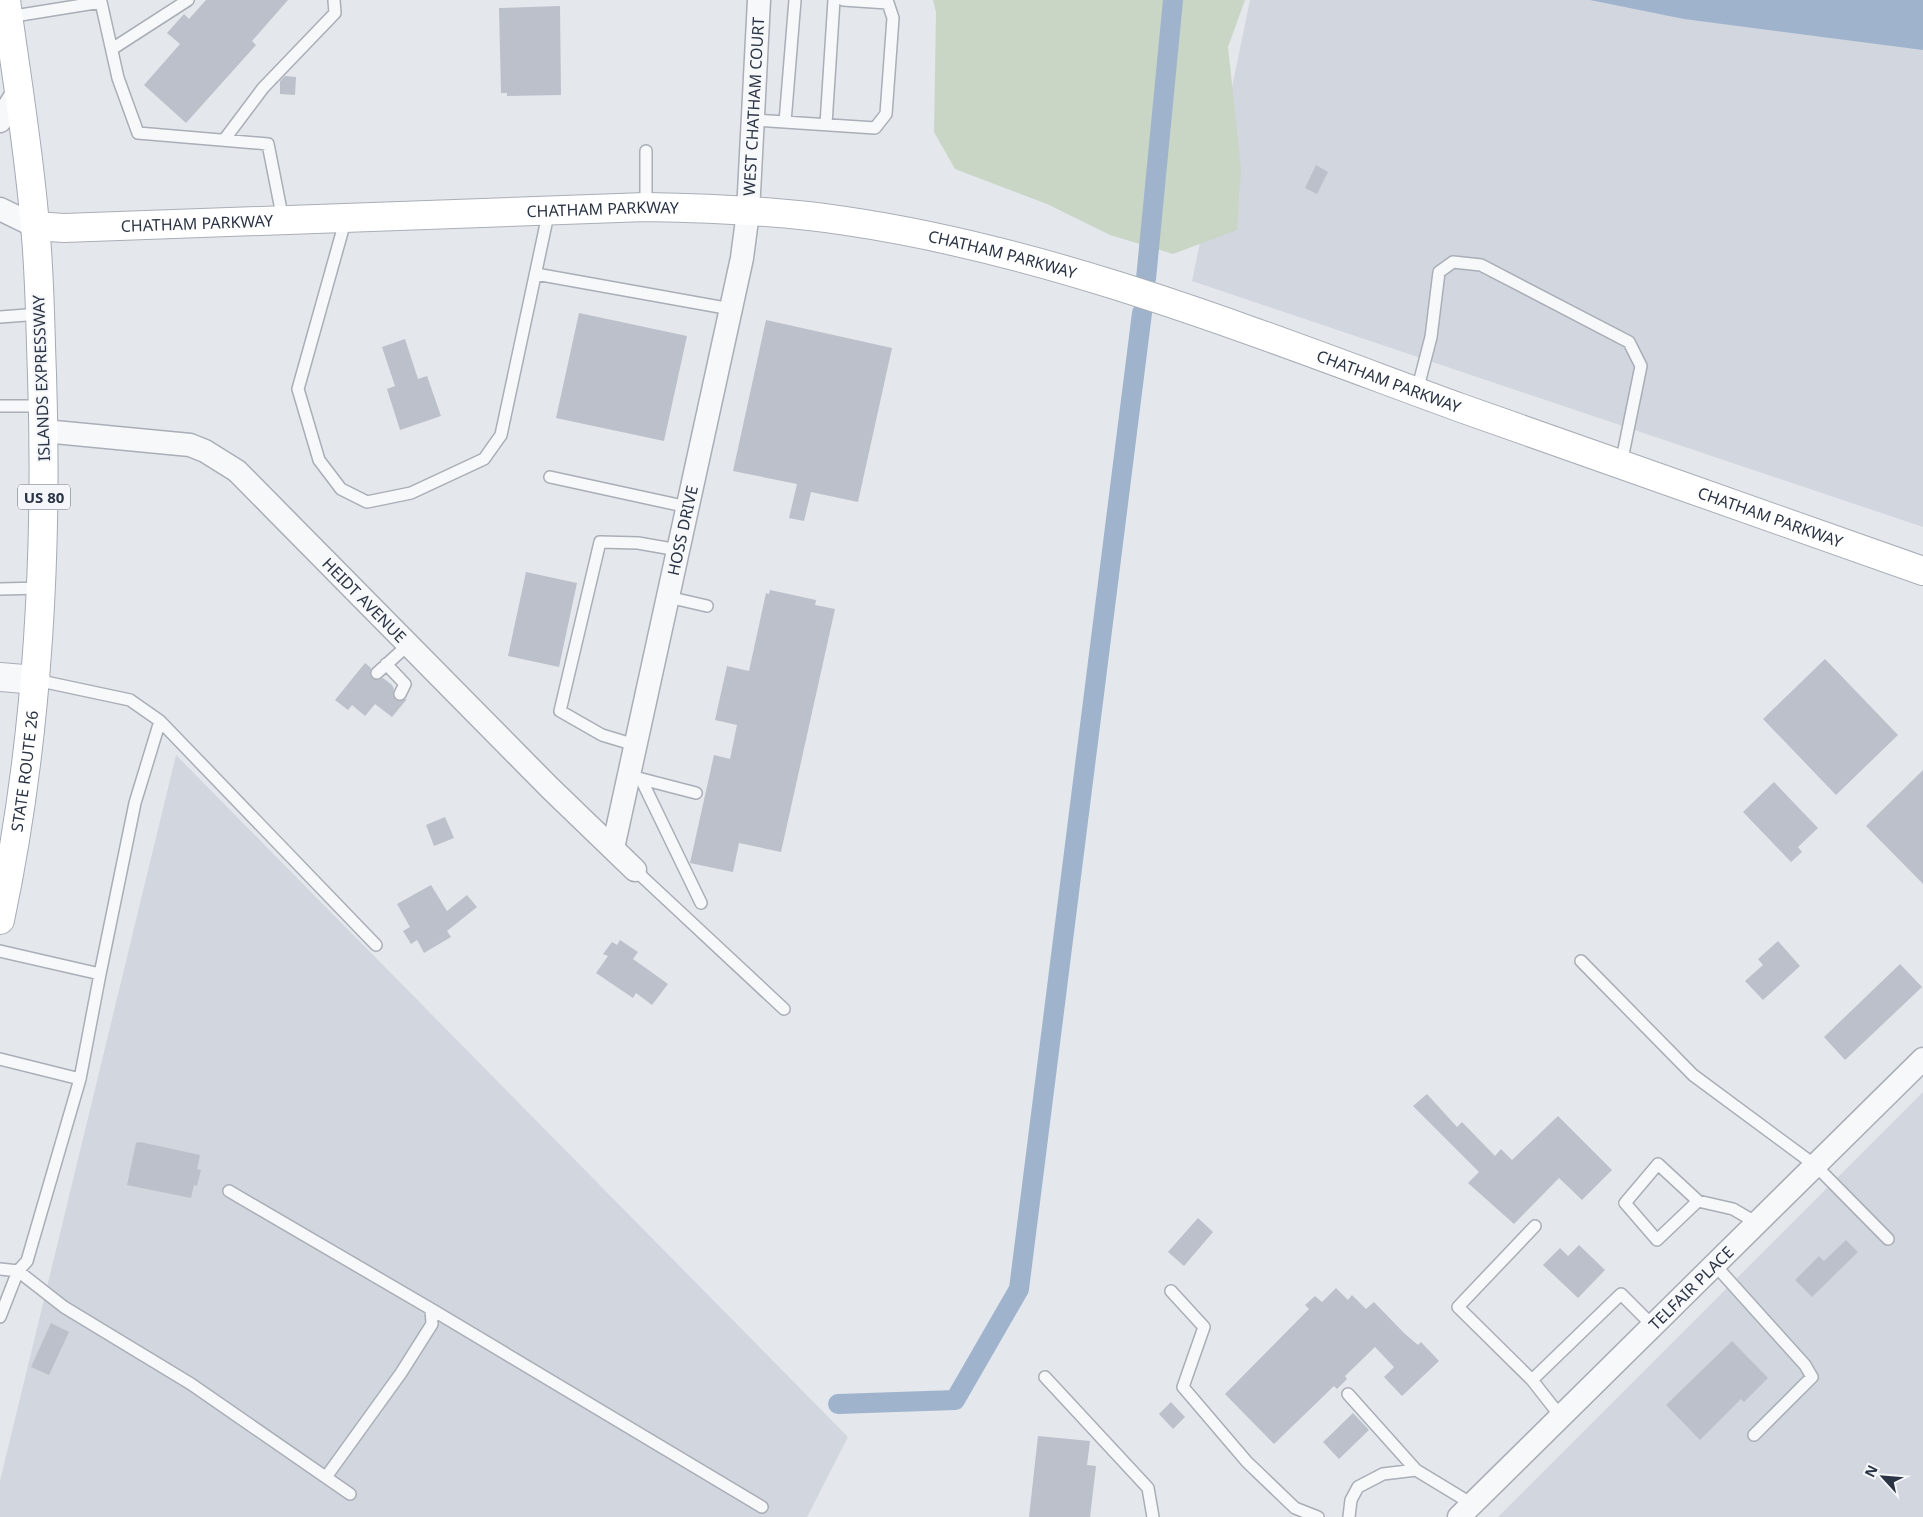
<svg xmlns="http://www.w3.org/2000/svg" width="1923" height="1517" viewBox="0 0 1923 1517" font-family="'Noto Sans',sans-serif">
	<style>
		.built { fill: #d2d6de }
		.green { fill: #c9d6c5 }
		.water { fill: #9fb4cc }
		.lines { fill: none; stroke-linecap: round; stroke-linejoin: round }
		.canal { stroke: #9fb4cc; stroke-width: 20 }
		.building { fill: #bbc0ca }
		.service-casing { stroke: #a9aeb7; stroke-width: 14 }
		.minor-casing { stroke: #a9aeb7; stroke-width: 25 }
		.tertiary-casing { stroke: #a9aeb7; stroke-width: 30 }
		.secondary-casing { stroke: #a9aeb7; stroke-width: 30 }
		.primary-casing { stroke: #a3abb8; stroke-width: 30 }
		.service { stroke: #f7f8fa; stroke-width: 11 }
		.minor { stroke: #f7f8fa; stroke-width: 22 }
		.tertiary { stroke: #f7f8fa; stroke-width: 28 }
		.secondary { stroke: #fff; stroke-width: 28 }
		.primary { stroke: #fff; stroke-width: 28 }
		.labels { text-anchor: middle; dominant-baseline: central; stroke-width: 4; stroke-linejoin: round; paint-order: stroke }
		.shield { fill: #f4f6f9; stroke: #676e7b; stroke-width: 1 }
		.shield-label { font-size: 15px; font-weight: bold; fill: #2b3445 }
		.street-label { font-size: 16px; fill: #2b3445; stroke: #f4f6f9 }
	</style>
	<rect width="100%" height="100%" fill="#e4e7ec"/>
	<!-- built -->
	<path class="built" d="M1250,0H1923V527L1192,281Z
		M176,755L848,1437L807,1517H0V1481Z
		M1923,1092V1517H1498Z"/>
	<!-- green -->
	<path class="green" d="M933,0H1245L1228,47L1241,168L1237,230L1173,254L1110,235L1047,204L955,169L934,132L936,12Z"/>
	<!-- water -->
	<path class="water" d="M1590,0H1923V50L1684,19Z"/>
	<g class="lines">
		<!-- canal -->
		<path class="canal" d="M1146,279L1173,0
			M838,1404L955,1400L1019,1289L1142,313"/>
	</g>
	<!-- building -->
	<path class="building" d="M206,0H288L252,41L256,45L186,123L144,85L180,44L167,33L184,14L189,19Z
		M560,6L561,95L507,96V93H501L499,8Z
		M285,76L296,77L295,95L280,94V81Z
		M1316,165L1328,172L1317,194L1305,188Z
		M579,313L687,336L664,441L556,418Z
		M766,320L892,348L858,502L811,492L804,521L789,518L797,484L733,471Z
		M405,339L418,379L427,376L441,416L400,430L387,389L395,386L382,347Z
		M526,572L577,583L559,667L508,656Z
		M770,590L816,600L815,605L835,609L781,852L739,843L733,872L690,863L714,755L730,759L737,725L715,720L727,666L749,671L766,593L769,594Z
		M1825,659L1898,735L1836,795L1763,719Z
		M365,663L371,668L370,674L372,678L378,680L383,678L392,685L394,689L393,695L396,700L407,699L392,717L375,704L365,716L352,705L348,710L335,700Z
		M1923,770V884L1866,826Z
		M1774,782L1818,828L1798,847L1802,852L1791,862L1743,812Z
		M445,817L454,838L434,846L426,825Z
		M431,885L447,911L467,895L477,907L447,931L451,937L424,953L417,940L411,944L403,931L410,927L397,904Z
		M620,940L638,952L633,959L668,984L652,1005L636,993L633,998L596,973L608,956L603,954L612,942L617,945Z
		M1778,941L1800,966L1763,1000L1745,981L1763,965L1758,959Z
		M1900,964L1922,987L1845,1060L1824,1037Z
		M1427,1094L1457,1127L1462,1122L1495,1156L1501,1149L1512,1160L1558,1116L1612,1170L1582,1200L1559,1178L1514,1224L1468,1183L1479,1172L1413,1106Z
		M140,1142L200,1155L197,1169L201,1170L197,1186L194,1185L191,1198L127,1185L136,1143Z
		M1198,1218L1213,1232L1184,1266L1168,1252Z
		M1846,1240L1858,1252L1812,1297L1795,1280L1819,1256L1824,1261Z
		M1579,1245L1605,1270L1578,1298L1543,1265L1560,1248L1568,1256Z
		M1336,1288L1348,1300L1352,1295L1366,1309L1374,1302L1404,1333L1418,1345L1421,1342L1439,1361L1402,1396L1384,1377L1394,1367L1375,1347L1345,1376L1347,1379L1337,1389L1334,1386L1274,1444L1225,1394L1309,1309L1305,1305L1315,1296L1322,1302Z
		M51,1323L69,1332L49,1375L31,1367Z
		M1732,1341L1768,1378L1744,1402L1741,1399L1700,1440L1666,1405Z
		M1171,1402L1185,1417L1173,1429L1159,1414Z
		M1353,1413L1369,1430L1339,1459L1323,1442Z
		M1038,1436L1090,1441L1087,1465L1096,1466L1090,1517H1029Z"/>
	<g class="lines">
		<!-- service casing -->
		<g class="service-casing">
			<path id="service" d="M8,17L101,2L118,78L138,133L268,144L283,220
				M112,49L188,0
				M753,120L875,128L886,114L893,18L888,3L843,0
				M785,122L795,0
				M826,124L834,0
				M224,140L263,88L335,13L334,0
				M646,207V151
				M346,218L298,389L319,460L341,489L367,502L411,493L484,459L501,435L549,210
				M536,274L731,309
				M0,317L40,314
				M1417,391L1431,337L1439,272L1453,262L1481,265L1629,342L1641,366L1621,464
				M0,406H43
				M550,477L688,507
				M0,589L42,588
				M668,597L707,606
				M386,664L405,684L400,694
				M377,673L409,644
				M36,680L130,700L160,721L376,945
				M635,745L602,735L560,711L600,542L638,543L678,550
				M638,778L696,793
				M641,779L701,903
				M635,870L784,1009
				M0,951L100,974L80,1079L27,1261L18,1271L0,1269
				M1581,961L1693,1075L1816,1166L1888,1239
				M100,974L135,803L160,721
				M0,1059L80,1079
				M229,1191L431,1309L432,1324L401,1373L326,1477
				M1698,1201L1657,1240L1625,1203L1658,1164L1698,1201L1733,1209L1757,1223
				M1715,1265L1805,1365L1812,1377L1754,1435
				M1171,1291L1204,1327L1183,1387L1247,1462L1295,1508L1318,1517
				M431,1309L762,1507
				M0,1317L18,1271L64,1307L191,1384L350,1494
				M1045,1377L1148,1488L1153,1517
				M1532,1380L1458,1307L1535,1226
				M1348,1394L1416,1470
				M1561,1417L1532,1380L1621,1294L1653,1326
				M1349,1517L1351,1500L1358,1487L1383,1474L1416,1470L1472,1504"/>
		</g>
		<!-- minor casing -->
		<g class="minor-casing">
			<g id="minor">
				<path d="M0,121L18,92"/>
				<path d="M0,209L35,226"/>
				<path id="s1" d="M44,431L190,445L205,451L237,471L550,788L635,870"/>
				<path id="s2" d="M613,848L742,258L748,212L759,0"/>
				<path id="s3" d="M1459,1517L1923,1059"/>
			</g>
		</g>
		<!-- tertiary casing -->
		<g class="tertiary-casing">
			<path id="tertiary" d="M0,677L36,680"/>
		</g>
		<!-- secondary casing -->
		<g class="secondary-casing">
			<g id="secondary">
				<path id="s4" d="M35,226L64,228L646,207C712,208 781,211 846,221C1057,252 1261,335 1461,408C1615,463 1769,516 1923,571"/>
			</g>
		</g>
		<!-- primary casing -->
		<g class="primary-casing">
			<g id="primary">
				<path id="s5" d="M0,920C38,740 48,557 42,374C40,325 40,275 35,226C29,150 16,75 6,0"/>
			</g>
		</g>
		<!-- service -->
		<use href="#service" class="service"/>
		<!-- minor -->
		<use href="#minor" class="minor"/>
		<!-- tertiary -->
		<use href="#tertiary" class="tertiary"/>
		<!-- secondary -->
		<use href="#secondary" class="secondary"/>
		<!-- primary -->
		<use href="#primary" class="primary"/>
	</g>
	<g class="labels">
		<!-- shield labels -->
		<rect class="shield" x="18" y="484.5" width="52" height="25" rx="4"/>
		<g class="shield-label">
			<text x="44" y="497">US 80</text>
		</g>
		<!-- street labels -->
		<g class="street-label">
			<text stroke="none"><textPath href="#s2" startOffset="756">WEST CHATHAM COURT</textPath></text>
			<text stroke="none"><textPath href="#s4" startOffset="568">CHATHAM PARKWAY</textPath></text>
			<text stroke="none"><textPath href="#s4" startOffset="162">CHATHAM PARKWAY</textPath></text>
			<text stroke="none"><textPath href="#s4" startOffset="972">CHATHAM PARKWAY</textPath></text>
			<text transform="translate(41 378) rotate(-92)">ISLANDS EXPRESSWAY</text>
			<text stroke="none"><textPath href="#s4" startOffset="1379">CHATHAM PARKWAY</textPath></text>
			<text stroke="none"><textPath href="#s4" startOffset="1784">CHATHAM PARKWAY</textPath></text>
			<text stroke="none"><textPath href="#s2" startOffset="325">HOSS DRIVE</textPath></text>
			<text stroke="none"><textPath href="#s1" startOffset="382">HEIDT AVENUE</textPath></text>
			<text stroke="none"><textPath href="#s5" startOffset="151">STATE ROUTE 26</textPath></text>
			<text stroke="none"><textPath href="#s3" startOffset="326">TELFAIR PLACE</textPath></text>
		</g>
	</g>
	<!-- north arrow -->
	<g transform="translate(1883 1477) rotate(296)" stroke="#f4f6f9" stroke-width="4" paint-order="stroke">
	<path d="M0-4L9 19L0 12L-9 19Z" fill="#2b3445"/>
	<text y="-8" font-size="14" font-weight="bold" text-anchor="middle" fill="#2b3445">N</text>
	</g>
</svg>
